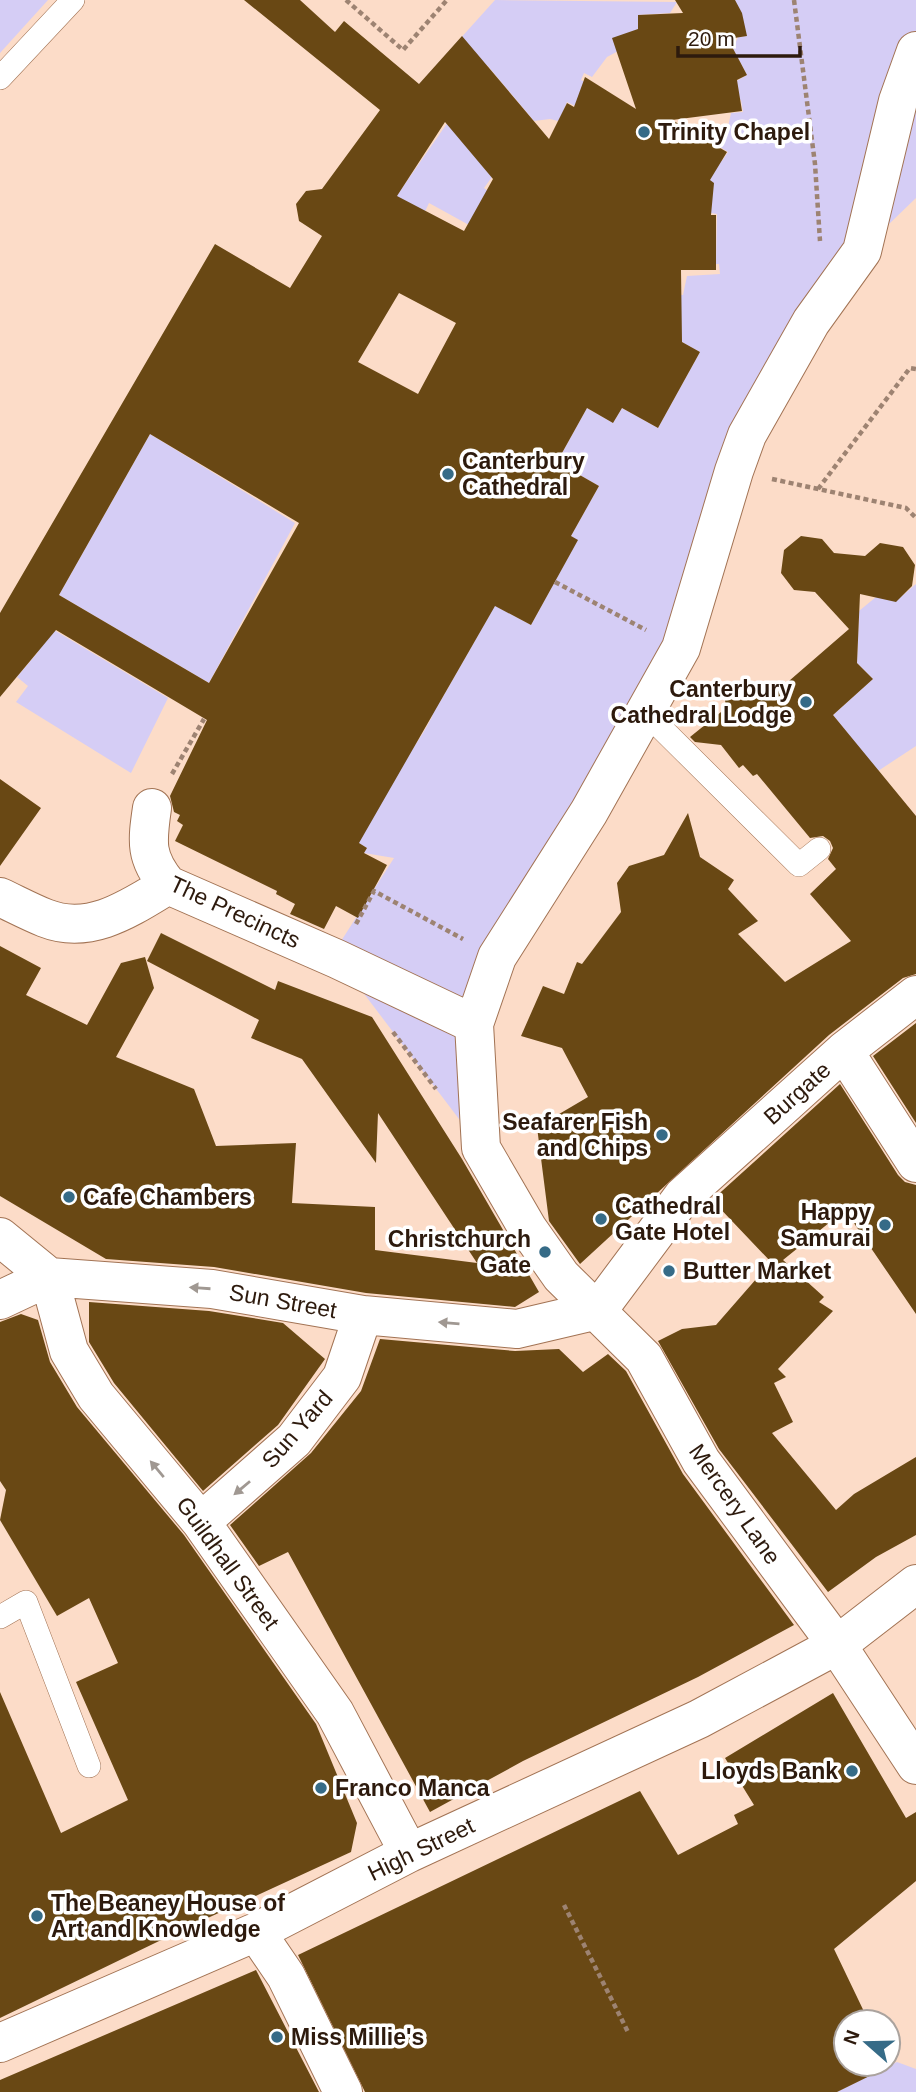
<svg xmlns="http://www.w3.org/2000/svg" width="916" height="2092" viewBox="0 0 916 2092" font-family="Arial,sans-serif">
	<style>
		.green { fill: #d5cdf5 }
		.building { fill: #694814; fill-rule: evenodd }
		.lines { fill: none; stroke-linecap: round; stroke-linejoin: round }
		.lane-casing { stroke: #a27354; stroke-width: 24 }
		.street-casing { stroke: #a27354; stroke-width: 40 }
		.path { stroke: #9d8372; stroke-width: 4.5; stroke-dasharray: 5 3.5; stroke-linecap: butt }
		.lane { stroke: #fff; stroke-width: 23 }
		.street { stroke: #fff; stroke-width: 38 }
		.oneway { fill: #a09892 }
		.poi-dot { fill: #366b87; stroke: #fff; stroke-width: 2.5 }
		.labels { text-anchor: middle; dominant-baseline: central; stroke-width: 7; stroke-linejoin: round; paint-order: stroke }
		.poi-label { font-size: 23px; font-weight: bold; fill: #2d1a0d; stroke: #fff; text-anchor: start }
		.street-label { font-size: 23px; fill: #2d1a0d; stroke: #fff }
	</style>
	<rect width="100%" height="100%" fill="#fcdcc8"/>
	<!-- green -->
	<path class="green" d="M0,0H48L0,53Z
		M495,0L677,2L670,13L638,15L639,40L607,57L592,77L584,73L581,80L588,84L575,106L567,102L564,109L571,113L566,123L550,119L534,121L487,65L446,106L498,169L484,188L507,204L489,236L429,203L422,218L393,201L448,122L413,91Z
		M735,0H916V198L861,251L811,322L712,550L496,957L481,1148L343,966L329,960L394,858L364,853L367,848L353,840L423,733L432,717L434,699L440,702L489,616V602L531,625L577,541L571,536L599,486L557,462L587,408L613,423L622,408L658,428L700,352L640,319L653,293L683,295L687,276L720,274L719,264H716L717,214L705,212L714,156L722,161L728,152L720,147L726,136L731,113L743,112L741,100L729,101L726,87L747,75L733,49L738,37L746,36Z
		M150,434L295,523L209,683L59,595Z
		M916,584V746L878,771L833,715L873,679L857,663L859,611L876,597L896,601Z
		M22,611L168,698L131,773L16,702L28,686L17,677L38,652L8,627Z
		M897,2062L916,2069V2092H837Z"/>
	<!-- building -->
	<path class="building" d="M244,0H300L335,32L344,21L419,84L462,36L549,139L567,103L574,107L585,77L636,109L612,38L638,29V15L683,13L675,0H735L742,13L747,36L728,39L747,75L737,80L742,111L672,120L727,152L710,180L714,183L711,215H716V270H681L682,342L700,352L658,428L622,408L613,423L587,408L557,462L599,486L571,536L578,540L531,625L495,606L359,843L367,848L364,853L387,865L358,918L336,906L324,929L290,914L295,904L276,894L277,891L175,841L183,825L177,821L180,815L174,812L170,796L207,720L56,630L0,697V613L215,244L290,288L322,236L299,221L296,204L306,191L322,189L380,110ZM445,122L493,179L464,231L397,196ZM399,293L456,323L418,394L358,362ZM150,434L299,523L209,683L59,595Z
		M801,536L822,539L834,553L865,556L880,543L903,547L915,565L912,586L896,602L860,594L857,663L873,679L833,715L916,816V974L903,978L829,1035L580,1264L549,1221L537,1127L588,1097L562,1048L521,1036L543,986L564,994L577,962L582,964L621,912L617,883L629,866L664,855L688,813L700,857L734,880L728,889L758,921L738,934L785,982L851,941L810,894L836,869L828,859L833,848L830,841L823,836L810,838L757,774L753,776L743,765L739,768L721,745L695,742L690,737L726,708L723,683L767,700L849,629L815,592L794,590L781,573L784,550Z
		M0,779L41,808L0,866Z
		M161,933L275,990L278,981L372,1017L462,1159L539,1292L515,1307L366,1293L214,1267L106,1259L0,1196V946L41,968L26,995L87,1025L121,963L145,957L154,988L116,1057L194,1089L216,1146L296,1143L292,1203L375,1207V1250L477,1263L378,1113L376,1163L302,1059L251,1038L259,1020L147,961Z
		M916,1023V1123L873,1056Z
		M840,1084L898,1175L905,1182L916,1185V1314L845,1210L783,1260L824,1297L819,1302L833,1311L778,1369L786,1377L774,1383L793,1422L772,1433L836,1510L854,1494L916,1457V1535L876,1557L828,1592L719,1449L658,1341L682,1329L716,1325L771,1262L712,1200Z
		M89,1302L209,1311L283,1323L325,1359L278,1425L203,1491L114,1383L89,1342Z
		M21,1314L38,1320L50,1362L77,1407L184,1535L316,1724L357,1823L351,1852L186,1928L0,2018V1692L61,1833L128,1800L76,1682L118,1663L89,1598L57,1616L0,1520L6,1490L0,1481V1322Z
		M380,1339L515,1351L559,1349L583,1372L608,1354L626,1371L683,1474L794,1625L698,1677L523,1761L430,1812L288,1552L259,1566L230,1525L311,1453L361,1391Z
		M833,1693L906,1818L916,1812V1881L834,1949L869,2022H846V2064L888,2062L890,2066L837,2092H365L298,1955L640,1791L678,1855L738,1824L734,1815L754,1805L725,1758Z
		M256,1970L319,2092H0V2080Z"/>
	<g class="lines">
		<!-- lane casing -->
		<g class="lane-casing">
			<path id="lane" d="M0,78L73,0
				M645,712L799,865L819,849
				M0,1617L26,1602L89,1766"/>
		</g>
		<!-- street casing -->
		<g class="street-casing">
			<path id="street" d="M916,51L898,101L862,251L811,322L747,435L734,471L681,648L589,812L497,957L474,1024L481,1148L528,1229L561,1276L644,1358L701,1461L837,1645L916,1765
				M152,808C147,842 145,858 168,885L337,959L474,1024
				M0,897C15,904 30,912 45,918C90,936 130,908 168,885
				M844,1051L916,1163
				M0,1237L49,1277
				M49,1277L69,1351L96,1396L201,1522L335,1713L409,1853
				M0,1300L49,1277L212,1289L363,1315L517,1329L598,1310L683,1196L844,1051L916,995
				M201,1522L294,1440L342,1377L363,1315
				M256,1932L286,1976L343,2092
				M0,2043L256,1932L409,1853L699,1719L837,1645L916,1584"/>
		</g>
		<!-- path -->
		<path class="path" d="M346,0L403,50L447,0
			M794,0L815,164L820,241
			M772,479L906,508L916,518
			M818,489L910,368L916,369
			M555,582L646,630
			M172,774L204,719
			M356,924L374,891L463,939
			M393,1032L436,1089
			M564,1905L628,2032"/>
		<!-- lane -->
		<use href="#lane" class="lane"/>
		<!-- street -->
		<use href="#street" class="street"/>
	</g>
	<!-- one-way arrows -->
	<defs><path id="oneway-solid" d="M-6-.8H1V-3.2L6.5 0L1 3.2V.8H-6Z" transform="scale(1.75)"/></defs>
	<g class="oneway">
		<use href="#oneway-solid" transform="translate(200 1288) rotate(-176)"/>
		<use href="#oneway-solid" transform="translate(449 1323) rotate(-175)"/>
		<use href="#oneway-solid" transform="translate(157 1469) rotate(-130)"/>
		<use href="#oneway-solid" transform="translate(242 1488) rotate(140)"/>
	</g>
	<!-- markers -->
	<g class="poi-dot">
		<circle cx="644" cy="132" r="7"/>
		<circle cx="448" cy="474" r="7"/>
		<circle cx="806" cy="702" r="7"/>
		<circle cx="662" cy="1135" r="7"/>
		<circle cx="69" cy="1197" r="7"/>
		<circle cx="601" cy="1219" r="7"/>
		<circle cx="885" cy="1225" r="7"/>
		<circle cx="545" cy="1252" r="7"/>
		<circle cx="669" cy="1271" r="7"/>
		<circle cx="852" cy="1771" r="7"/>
		<circle cx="321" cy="1788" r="7"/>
		<circle cx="37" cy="1916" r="7"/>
		<circle cx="277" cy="2037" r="7"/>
	</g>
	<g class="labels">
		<!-- poi labels -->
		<g class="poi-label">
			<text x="658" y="132">Trinity Chapel</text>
			<text x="462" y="461">Canterbury<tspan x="462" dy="26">Cathedral</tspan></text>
			<text x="792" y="689" text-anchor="end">Canterbury<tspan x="792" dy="26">Cathedral Lodge</tspan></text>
			<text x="648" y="1122" text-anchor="end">Seafarer Fish<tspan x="648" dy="26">and Chips</tspan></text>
			<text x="83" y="1197">Cafe Chambers</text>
			<text x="615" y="1206">Cathedral<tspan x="615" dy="26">Gate Hotel</tspan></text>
			<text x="871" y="1212" text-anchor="end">Happy<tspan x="871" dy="26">Samurai</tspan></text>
			<text x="531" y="1239" text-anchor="end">Christchurch<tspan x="531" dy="26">Gate</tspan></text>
			<text x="683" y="1271">Butter Market</text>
			<text x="838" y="1771" text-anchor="end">Lloyds Bank</text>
			<text x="335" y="1788">Franco Manca</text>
			<text x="51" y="1903">The Beaney House of<tspan x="51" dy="26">Art and Knowledge</tspan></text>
			<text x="291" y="2037">Miss Millie's</text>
		</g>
		<!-- street labels -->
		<g class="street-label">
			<text transform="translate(235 912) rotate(25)">The Precincts</text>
			<text transform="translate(797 1093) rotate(-42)">Burgate</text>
			<text transform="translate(283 1301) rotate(10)">Sun Street</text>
			<text transform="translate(297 1429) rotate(-49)">Sun Yard</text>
			<text transform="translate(735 1504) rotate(55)">Mercery Lane</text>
			<text transform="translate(228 1563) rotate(54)">Guildhall Street</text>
			<text transform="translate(421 1849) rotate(-26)">High Street</text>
		</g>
	</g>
	<!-- north arrow -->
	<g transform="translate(867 2043) rotate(290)"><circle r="33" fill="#ffffff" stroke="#aba39e" stroke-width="2"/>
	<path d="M0-5L12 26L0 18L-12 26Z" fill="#366b87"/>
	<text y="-10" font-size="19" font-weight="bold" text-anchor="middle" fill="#2d1a0d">N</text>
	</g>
	<!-- scale -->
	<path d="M678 46v10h122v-10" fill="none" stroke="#2d1a0d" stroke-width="3.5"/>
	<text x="688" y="46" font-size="21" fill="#2d1a0d" stroke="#ffffff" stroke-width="5" paint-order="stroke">20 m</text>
</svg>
